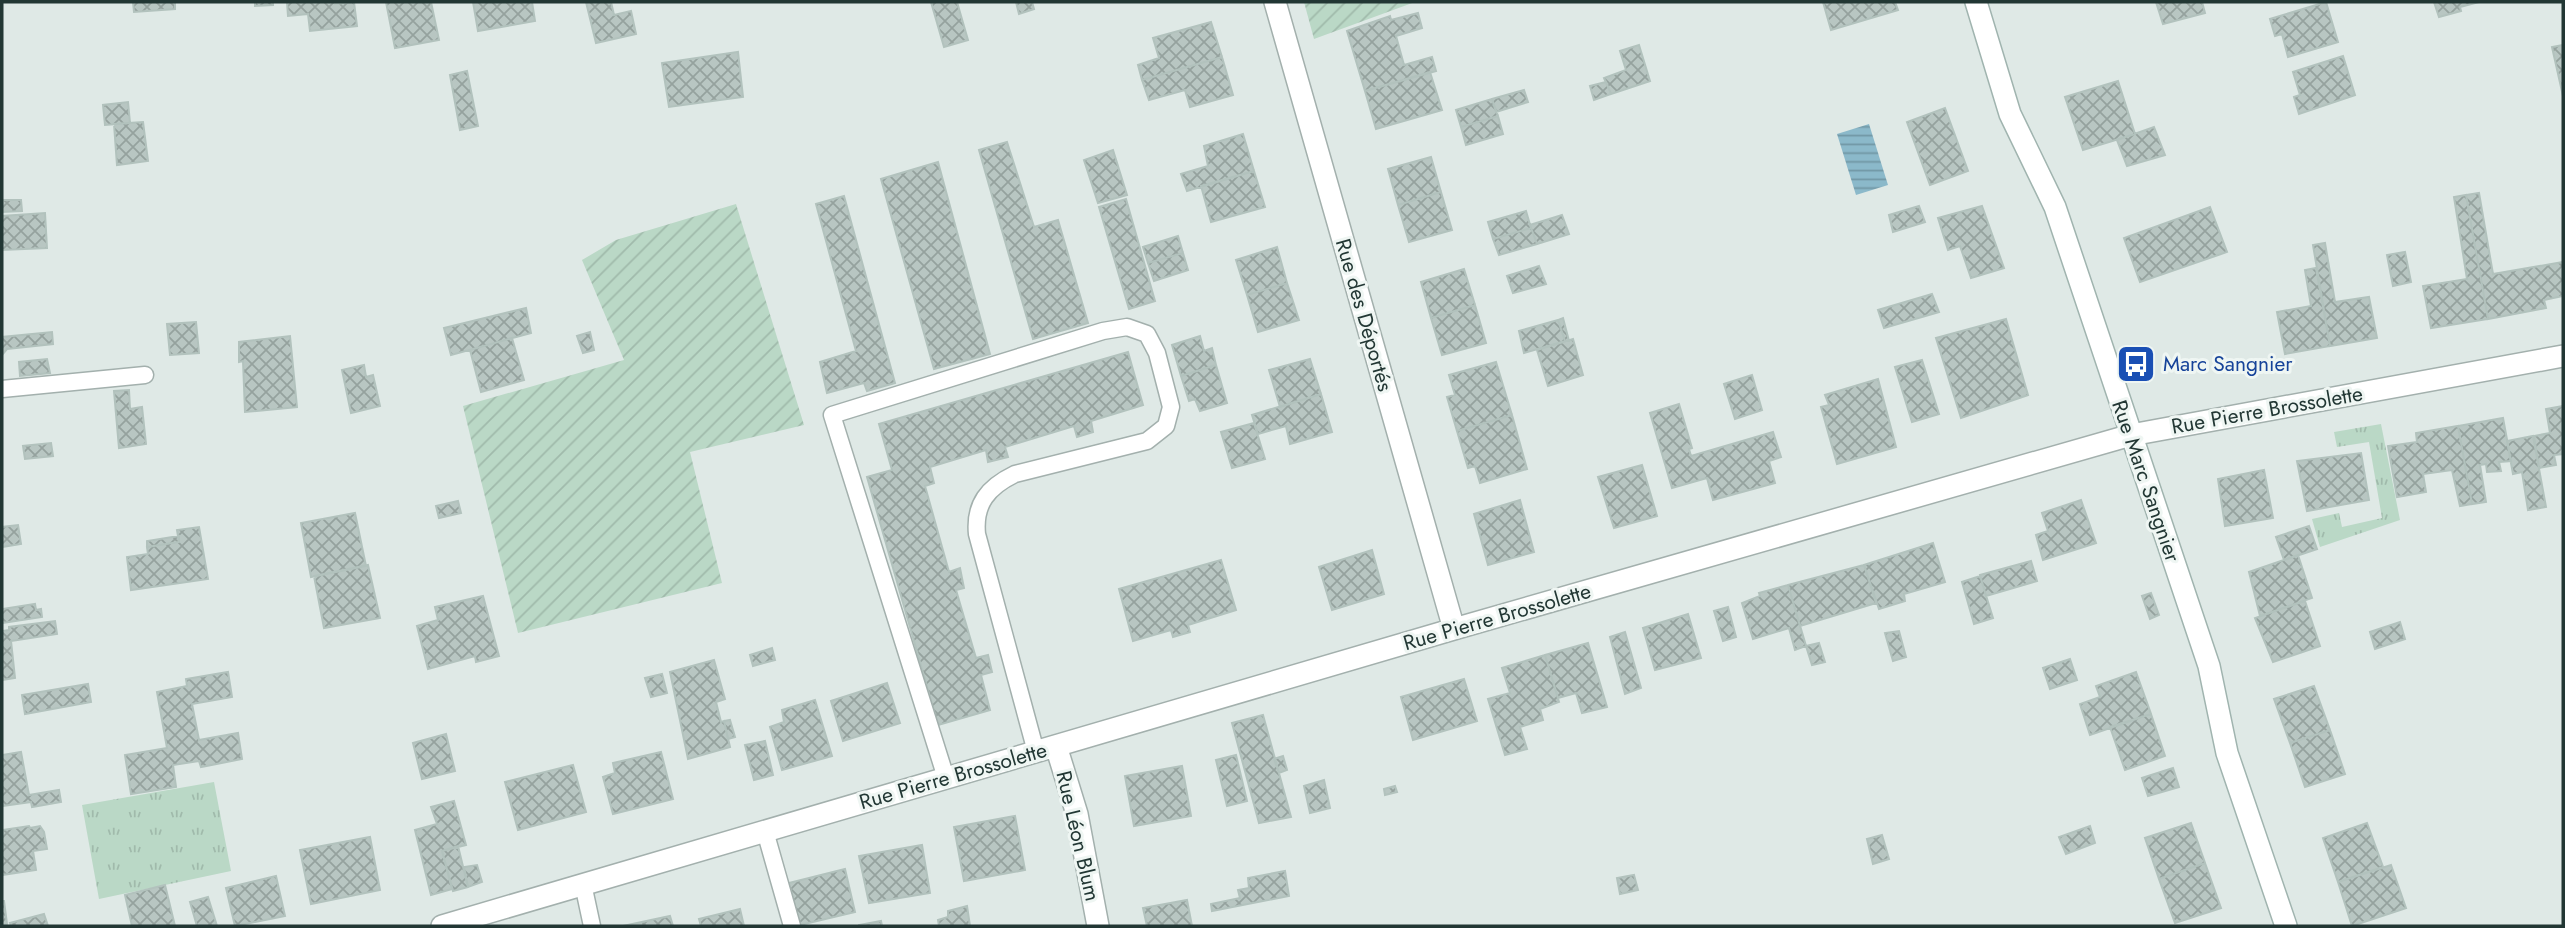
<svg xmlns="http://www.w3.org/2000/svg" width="2565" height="928" viewBox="0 0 2565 928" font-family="Jost,sans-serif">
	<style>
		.grass { fill: url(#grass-tufts) }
		.garden { fill: url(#garden-furrows) }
		.water { fill: url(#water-rules) }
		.building { fill: url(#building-cross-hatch); stroke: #b2c2bd; stroke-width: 2 }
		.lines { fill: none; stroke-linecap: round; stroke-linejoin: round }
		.lane-casing { stroke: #a3b0ad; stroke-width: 19 }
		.street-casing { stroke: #a3b0ad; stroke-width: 24 }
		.secondary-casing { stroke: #a0b4af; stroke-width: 24 }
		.lane { stroke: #fff; stroke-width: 16 }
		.street { stroke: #fff; stroke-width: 21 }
		.secondary { stroke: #fff; stroke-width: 21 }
		.labels { text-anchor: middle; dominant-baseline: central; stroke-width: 6; stroke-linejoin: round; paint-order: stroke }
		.street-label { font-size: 21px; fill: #223734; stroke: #eff6f3 }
		.transit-label { font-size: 21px; fill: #164399; stroke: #eff6f3; text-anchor: start }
	</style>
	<defs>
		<pattern id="grass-tufts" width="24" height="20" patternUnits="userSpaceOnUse" patternTransform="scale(1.75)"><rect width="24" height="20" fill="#bad8c6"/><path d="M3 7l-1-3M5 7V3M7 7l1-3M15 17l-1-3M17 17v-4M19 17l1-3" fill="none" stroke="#a0baab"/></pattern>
		<pattern id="garden-furrows" width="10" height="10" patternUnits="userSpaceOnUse" patternTransform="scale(1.75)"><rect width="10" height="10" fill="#bad8c6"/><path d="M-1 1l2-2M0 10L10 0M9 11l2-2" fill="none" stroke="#a0baab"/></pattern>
		<pattern id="water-rules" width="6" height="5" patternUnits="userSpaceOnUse" patternTransform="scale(1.75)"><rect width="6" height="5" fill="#8bb9ca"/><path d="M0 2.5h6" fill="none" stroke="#7197a5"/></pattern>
		<pattern id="building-cross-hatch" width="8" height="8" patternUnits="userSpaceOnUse" patternTransform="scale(1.75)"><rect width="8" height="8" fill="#b8c6c2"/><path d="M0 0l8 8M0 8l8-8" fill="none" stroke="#95a29e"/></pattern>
	</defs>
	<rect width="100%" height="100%" fill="#dfe9e6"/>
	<!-- grass -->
	<path class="grass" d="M2381,424L2400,520L2320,547L2312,519L2339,513L2342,527L2382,518L2369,442L2337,447L2334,432Z
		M214,782L231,871L99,899L82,805Z"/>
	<!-- garden -->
	<path class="garden" d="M1304,2H1415L1314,39Z
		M736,204L804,425L690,452L722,583L518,633L463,406L624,360L582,260L616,240Z"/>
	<!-- water -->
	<path class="water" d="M1869,124L1888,185L1856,195L1837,134Z"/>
	<!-- building -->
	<path class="building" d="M133,2H175V9L134,12Z
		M255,2H273V5L255,6Z
		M287,2H335V4L354,2L357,26L310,31L308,14L288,16Z
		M386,2H431L439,40L395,48Z
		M473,2H532L535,21L478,31Z
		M586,2H611L614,15L631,11L636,34L596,43Z
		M931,2H957L968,40L944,47Z
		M1016,2H1032L1034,9L1019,14Z
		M1823,2H1895L1898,10L1831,30Z
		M2156,2H2202L2205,13L2163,24Z
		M2326,2L2338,42L2288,57L2282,34L2275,36L2270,19Z
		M2434,2H2479L2460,7L2461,11L2439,17Z
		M1418,13L1422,28L1396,36L1404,65L1432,57L1436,71L1365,91L1347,31L1390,16L1391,20Z
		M1211,22L1222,57L1142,80L1138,65L1159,58L1153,38Z
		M1639,45L1650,81L1611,94L1604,78L1626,70L1620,51Z
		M2563,45V96L2552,47Z
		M738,52L743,97L669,107L662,63Z
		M2343,56L2355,95L2299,114L2294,97L2300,95L2293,72Z
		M1222,57L1233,95L1190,107L1185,90L1149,100L1142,80Z
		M467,71L478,126L460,130L450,75Z
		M1430,72L1442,110L1376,129L1365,91Z
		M2118,81L2135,134L2083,150L2065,97Z
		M1606,82L1611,94L1594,100L1590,86Z
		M1524,90L1528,102L1496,112L1492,99Z
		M1492,99L1498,116L1461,127L1456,110Z
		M128,102L130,123L105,125L103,105Z
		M1945,108L1968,171L1930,185L1907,122Z
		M1498,116L1503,134L1466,145L1461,127Z
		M143,122L148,161L117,165L114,124Z
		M2154,127L2165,155L2127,166L2117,140Z
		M1243,134L1254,171L1187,191L1181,174L1208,166L1204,146Z
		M1007,142L1034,227L1058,220L1088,323L1033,339L979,150Z
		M1113,150L1127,195L1098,203L1084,160Z
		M1431,157L1441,192L1398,205L1388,169Z
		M938,162L990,354L934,369L881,179Z
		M1254,171L1265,207L1211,222L1201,186Z
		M1441,192L1452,230L1409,242L1398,205Z
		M2479,193L2493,274L2563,262V296L2544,300L2546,308L2488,319L2466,195Z
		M2466,195L2488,319L2431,328L2423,286L2467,279L2454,197Z
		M844,196L895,383L867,391L864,383L827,393L820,362L856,351L816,204Z
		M1126,199L1155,301L1129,309L1099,207Z
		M2,200H21L22,211L2,212Z
		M1919,206L1925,222L1893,232L1889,215Z
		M1982,206L2004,268L1971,278L1960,246L1948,250L1938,218Z
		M2210,207L2227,252L2140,282L2124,238Z
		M1526,211L1531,228L1493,239L1488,222Z
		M45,213L47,248L2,250V216Z
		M1562,215L1569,234L1537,244L1530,225Z
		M1531,228L1537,244L1499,255L1493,239Z
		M1178,236L1183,253L1148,263L1143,247Z
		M2325,243L2335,302L2369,297L2377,338L2330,346L2313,245Z
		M1277,247L1287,283L1247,295L1236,260Z
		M2405,252L2411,282L2393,286L2387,255Z
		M1183,253L1188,270L1154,281L1148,263Z
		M1539,266L1546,284L1513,293L1507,276Z
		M2316,268L2330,346L2285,354L2277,312L2311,306L2305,270Z
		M1464,269L1475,305L1431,318L1421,282Z
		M1287,283L1299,320L1258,332L1247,295Z
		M1932,294L1939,312L1884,328L1878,310Z
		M1475,305L1486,343L1442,355L1431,318Z
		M526,308L531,333L451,355L444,328Z
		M1563,318L1569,341H1565L1558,320Z
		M2006,319L2028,395L1961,418L1936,338Z
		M1558,320L1565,341L1524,353L1519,331Z
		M196,322L199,353L170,355L167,324Z
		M52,332L53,344L7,349L2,355V337Z
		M590,332L594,350L583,353L577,336Z
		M290,336L297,407L245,412L243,361L239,362V342Z
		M1200,336L1204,351L1212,348L1216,365L1181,376L1172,345Z
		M512,338L524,380L481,392L470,350Z
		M1573,339L1583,375L1548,386L1537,350Z
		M1128,352L1143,405L1091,421L1093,432L1077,437L1074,426L1005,447L1008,457L988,462L986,450L930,467L934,483L925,486L949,572L960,568L964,588L956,590L976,658L988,655L992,672L981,675L990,710L938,725L867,477L892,470L879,424Z
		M47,359L50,373L20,376L19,362Z
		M1310,359L1321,394L1280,407L1269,370Z
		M1922,360L1939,414L1912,422L1895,367Z
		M1496,362L1512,415L1457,431L1447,397L1455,395L1449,375Z
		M364,365L366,377L373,375L380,406L351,413L342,370Z
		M1216,365L1227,403L1200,411L1195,399L1189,401L1181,376Z
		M1752,375L1762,410L1735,419L1724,384Z
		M1878,379L1896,447L1837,464L1821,407L1829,405L1825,395Z
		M129,390L130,409L142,407L146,444L119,448L114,391Z
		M1321,394L1332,432L1290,444L1286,426L1258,434L1252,415Z
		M1679,404L1692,448L1689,449L1691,456L1773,432L1781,457L1769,461L1775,483L1713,500L1707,478L1672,488L1650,413Z
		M2563,406V454L2554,455L2556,465L2539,468L2534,436L2550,433L2546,409Z
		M1512,415L1527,469L1480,483L1475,466L1468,468L1457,431Z
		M2503,418L2511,461L2499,462L2501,471L2487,472L2486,464L2480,465L2486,502L2472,504L2458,426Z
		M1254,423L1265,459L1232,468L1221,432Z
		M2458,426L2472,504L2460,506L2452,470L2423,474L2426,492L2397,497L2388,446L2417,442L2416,433Z
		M2533,436L2546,507L2528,510L2522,472L2513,474L2507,441Z
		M51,443L53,456L25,459L23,446Z
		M2361,453L2369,500L2307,511L2297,461Z
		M1642,465L1657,516L1614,528L1598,477Z
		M2264,470L2273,518L2225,526L2218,479Z
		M1520,500L1534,552L1488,565L1474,514Z
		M2081,500L2096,543L2043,560L2036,535L2048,531L2042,513Z
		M458,501L461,513L439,518L436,506Z
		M355,513L366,566L311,577L301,523Z
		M18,525L21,544L2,547V527Z
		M2309,526L2317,549L2284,560L2276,537Z
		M199,527L208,579L131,590L127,557L148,554L147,547L179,542L177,530Z
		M179,536V542L147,547V541Z
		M1933,543L1945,582L1904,594L1905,601L1879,609L1864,565Z
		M1372,550L1384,594L1332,610L1319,567Z
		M2298,555L2312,598L2260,616L2249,572Z
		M1221,560L1236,610L1188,625L1190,632L1173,637L1171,630L1133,641L1119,589Z
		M2031,561L2037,581L1986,596L1980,575Z
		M368,565L380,618L324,628L314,576Z
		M1864,565L1876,603L1800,626L1788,585Z
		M1980,576L1993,618L1974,624L1962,582Z
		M1788,585L1806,646L1795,650L1789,628L1753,639L1742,603L1760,596L1759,593Z
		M2151,593L2159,615L2150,619L2142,596Z
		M483,596L499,656L476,662L475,656L428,669L417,626L438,620L435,607Z
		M2305,601L2320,646L2273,662L2255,618Z
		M35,604L36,610L41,609L42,617L2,623V609Z
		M1728,607L1736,637L1723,641L1714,611Z
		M1688,614L1701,658L1655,670L1643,628Z
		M55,621L57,634L11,641L15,678L2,680V631L9,630V627Z
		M2400,622L2405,639L2375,649L2370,632Z
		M1899,631L1906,657L1893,661L1885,633Z
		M1625,632L1641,688L1625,694L1610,637Z
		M1588,643L1607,707L1582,713L1576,693L1558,698L1545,655Z
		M1819,643L1825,662L1812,665L1806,646Z
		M772,648L775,660L753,666L750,655Z
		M1545,655L1559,702L1540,709L1543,720L1520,727L1527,749L1505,755L1488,699L1510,693L1502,668Z
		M2070,659L2077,680L2050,689L2043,668Z
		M714,660L725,699L716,702L721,722L724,721L730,747L688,759L670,672Z
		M228,672L232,697L192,704L199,740L238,733L242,759L201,767L199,761L173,765L176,787L131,794L125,755L167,748L157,692L187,686L186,679Z
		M2136,672L2151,714L2090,735L2080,704L2100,697L2096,686Z
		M662,674L667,693L651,697L645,678Z
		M1464,679L1477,721L1413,740L1401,697Z
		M887,683L900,723L843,741L831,701Z
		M88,684L91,702L25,714L22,695Z
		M2314,686L2330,730L2290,743L2274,699Z
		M815,700L832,756L782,770L770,727L784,722L782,710Z
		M2151,714L2165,756L2125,770L2110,727Z
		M1263,715L1291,817L1259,823L1232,723Z
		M730,720L735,737L728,739L724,721Z
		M2330,730L2345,774L2305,787L2290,743Z
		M446,734L455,771L422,779L413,743Z
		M765,741L773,775L754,780L745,745Z
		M21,752L29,795L59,790L61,802L32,807L31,802L2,806V755Z
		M661,752L673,799L613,814L603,777L615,773L613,763Z
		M1236,755L1247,801L1227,806L1216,760Z
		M1283,756L1287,770L1279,773L1274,759Z
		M573,765L586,812L518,830L505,782Z
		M1182,766L1191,816L1134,826L1125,776Z
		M2173,768L2179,787L2148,796L2142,778Z
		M1324,780L1330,808L1310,813L1304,786Z
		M1395,786L1397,792L1385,795L1384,789Z
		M454,801L466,845L442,851L452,889L431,895L415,830L437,824L431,807Z
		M1015,816L1025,870L964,881L954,827Z
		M2191,823L2205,863L2159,879L2145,838Z
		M2367,823L2383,867L2338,882L2323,838Z
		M29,826L30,828L40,826L44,832L47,849L33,851L36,870L2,875V830Z
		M2090,826L2095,843L2066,854L2059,837Z
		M1882,835L1889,859L1873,864L1867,839Z
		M370,837L380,890L311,904L300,850Z
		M922,845L930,893L869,903L859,856Z
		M458,846L468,887L453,891L442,851Z
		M2205,863L2221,908L2175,923L2159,879Z
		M477,865L482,882L468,887L464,867Z
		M2391,865L2406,908L2352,926L2338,882Z
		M845,869L855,912L800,925L789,883Z
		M1285,871L1289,896L1212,911L1211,904L1240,898L1238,890L1249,888L1248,878Z
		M1634,875L1638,890L1620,894L1617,878Z
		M276,876L285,916L235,926L226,888Z
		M165,885L175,926H132L125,895Z
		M208,897L217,926H197L190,902Z
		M1187,900L1192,926H1147L1143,908Z
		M2,901H4L7,924L2,925Z
		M967,906L970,926H939L938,920L948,917V911Z
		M740,909L744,926H701L699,919Z
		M44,914L48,926H11L10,923Z
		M670,916L673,926H623Z
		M881,921L882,926H859V925Z"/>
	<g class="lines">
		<!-- lane casing -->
		<g class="lane-casing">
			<path id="lane" d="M2,389L145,375
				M946,778L832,415L1103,331L1127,327L1147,334L1157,353L1171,407L1166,426L1147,441L1015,474C988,487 974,504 977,534L1036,752
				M765,831L792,926
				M583,884L592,926"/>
		</g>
		<!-- street casing -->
		<g class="street-casing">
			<path id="street" d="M1275,2L1454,629
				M1056,746L1077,814L1098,926
				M442,926L1454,629L2131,435L2563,356"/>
		</g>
		<!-- secondary casing -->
		<g class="secondary-casing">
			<path id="secondary" d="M1976,2L2010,114L2055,207L2209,666L2227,753L2286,926"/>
		</g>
		<!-- lane -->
		<use href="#lane" class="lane"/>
		<!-- street -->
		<use href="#street" class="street"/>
		<!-- secondary -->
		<use href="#secondary" class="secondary"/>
	</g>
	<!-- icons -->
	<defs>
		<g id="bus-square" transform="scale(2.0125)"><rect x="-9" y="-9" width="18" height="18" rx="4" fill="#1a4fb4" stroke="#eff6f3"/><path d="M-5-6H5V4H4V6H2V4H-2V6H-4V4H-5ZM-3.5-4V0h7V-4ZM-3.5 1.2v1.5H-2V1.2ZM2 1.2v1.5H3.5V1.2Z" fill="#fff"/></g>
	</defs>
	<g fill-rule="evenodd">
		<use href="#bus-square" x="2136" y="364"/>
	</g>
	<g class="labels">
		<!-- street labels -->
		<g class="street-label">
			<text transform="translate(1364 315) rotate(74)">Rue des Déportés</text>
			<text transform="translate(2267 410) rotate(-10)">Rue Pierre Brossolette</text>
			<text transform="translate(2146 481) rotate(71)">Rue Marc Sangnier</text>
			<text transform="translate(1497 617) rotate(-16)">Rue Pierre Brossolette</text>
			<text transform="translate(953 776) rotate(-16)">Rue Pierre Brossolette</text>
			<text transform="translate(1078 836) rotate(77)">Rue Léon Blum</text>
		</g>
		<!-- transit labels -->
		<g class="transit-label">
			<text x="2163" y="364">Marc Sangnier</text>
		</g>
	</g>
	<!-- border -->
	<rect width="2565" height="928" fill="none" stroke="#223734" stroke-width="7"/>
</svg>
